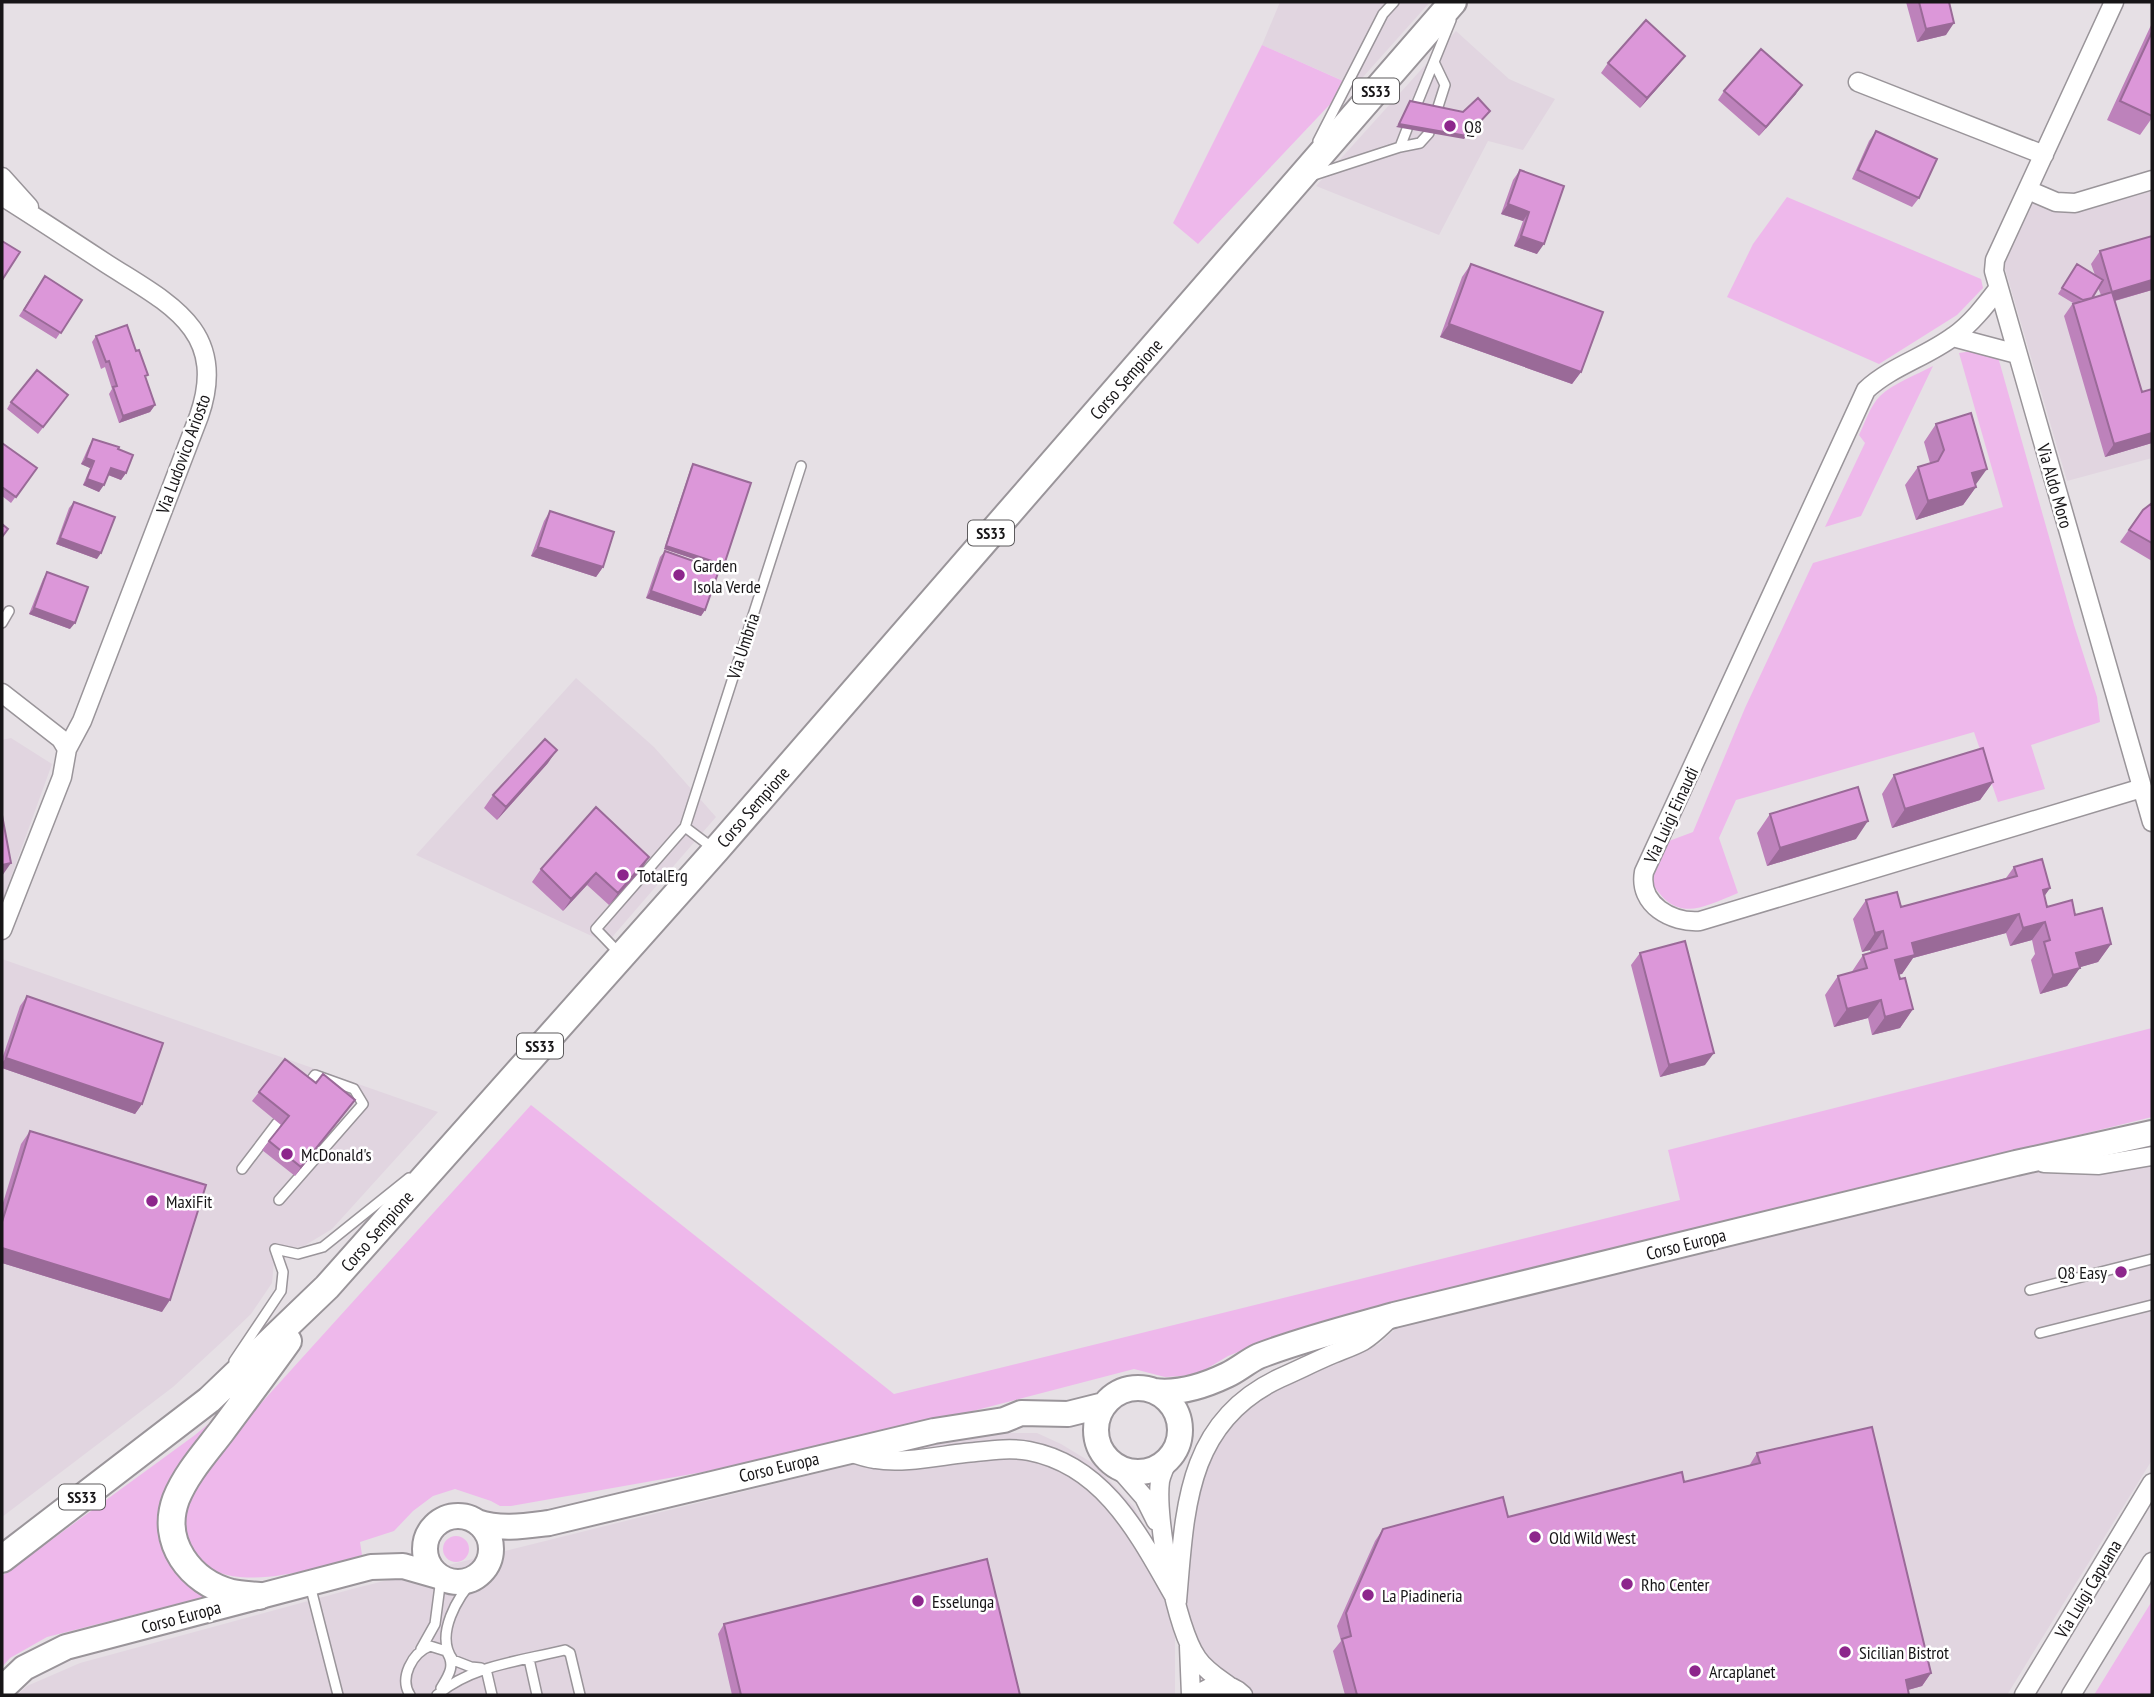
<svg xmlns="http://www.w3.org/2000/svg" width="2154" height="1697" viewBox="0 0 2154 1697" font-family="'PT Sans Narrow',sans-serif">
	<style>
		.built { fill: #e1d5e0 }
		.green { fill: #eeb8eb }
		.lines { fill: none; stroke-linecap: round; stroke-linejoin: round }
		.service-casing { stroke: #9a959a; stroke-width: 12 }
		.minor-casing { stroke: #9a959a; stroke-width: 21 }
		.secondary-casing { stroke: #9a959a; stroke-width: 28 }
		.primary-casing { stroke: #9a959a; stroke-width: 30 }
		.service { stroke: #fff; stroke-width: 9 }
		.minor { stroke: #fff; stroke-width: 18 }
		.secondary { stroke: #fff; stroke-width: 24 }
		.primary { stroke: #fff; stroke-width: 26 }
		.wall { fill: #bd82bb; fill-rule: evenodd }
		.shaded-wall { fill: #9a6a98 }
		.building { fill: #dc97d9; stroke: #9a6a98; stroke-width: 2 }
		.poi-dot { fill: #8d268c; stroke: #fff; stroke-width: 2.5 }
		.labels { text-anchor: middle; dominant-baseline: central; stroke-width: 5; stroke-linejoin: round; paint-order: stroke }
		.shield { fill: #fff; stroke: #5d5b5d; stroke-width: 2 }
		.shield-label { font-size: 16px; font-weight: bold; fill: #171517 }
		.poi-label { font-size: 18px; fill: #171517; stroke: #fff; text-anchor: start }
		.street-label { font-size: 18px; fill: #171517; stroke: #fff }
	</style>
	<rect width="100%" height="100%" fill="#e6e0e5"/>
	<!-- built -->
	<path class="built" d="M1280,2H1430L1355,86L1262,45Z
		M1456,31L1509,79L1555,99L1523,150L1488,141L1439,235L1316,186Z
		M2152,191V458L2067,481L2004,265L2033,202L2054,211L2076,213Z
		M576,678L654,747L716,817L607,943L416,855Z
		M11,738L52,764L2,902V740Z
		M2,959L438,1112L332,1229L304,1246L275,1250L272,1283L251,1314L225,1339L173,1387L2,1517Z
		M2152,1159V1460L2007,1695H1245L1199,1657L1179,1600L1189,1505L1221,1431L1265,1390L1379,1344L1405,1320L2042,1169Z
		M1003,1433H1037L1061,1444L1094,1464L1134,1507L1145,1529L1175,1637V1695H17L27,1686L80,1663L356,1588L935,1444Z"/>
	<!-- green -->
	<path class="green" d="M1262,45L1343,81L1335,99L1198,244L1173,223Z
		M1787,197L1981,279L1983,288L1957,315L1879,364L1727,297L1753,244Z
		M1972,351L1998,357L2074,625L2097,697L2100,722L2031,745L2045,789L1998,802L1974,732L1736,800L1719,838L1738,893C1701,908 1676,924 1651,881L1669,841L1693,832L1745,708L1813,563L2003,507L1959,353Z
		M1933,366L1861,516L1825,527L1865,443L1859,435C1865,423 1870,406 1880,396C1894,383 1916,375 1933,366Z
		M2152,1028V1117L1317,1323L1275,1337L1228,1356L1196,1375L1165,1377L1134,1369L969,1412L703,1472L511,1506H500L491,1501L455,1489L433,1496L413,1511L394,1531L360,1542L362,1555C318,1568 220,1601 191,1550C173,1517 189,1494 205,1465L531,1105L894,1394L1680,1200L1668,1150Z
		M246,1393L167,1538L216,1594L47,1637L10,1658L2,1667V1576L195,1435Z
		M443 1549a13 13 0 1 1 26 0a13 13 0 1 1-26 0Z
		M2152,1601V1695H2094Z"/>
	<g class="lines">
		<!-- service casing -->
		<g class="service-casing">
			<path id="service" d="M1434,62L1445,85L1437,110
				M1416,106L1451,20
				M1318,141L1383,14L1394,2
				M1400,147L1420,143L1429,133
				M1314,175L1400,147L1407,129
				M2,623L9,611
				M685,827L714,849
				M619,953L596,929L685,827L801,466
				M242,1169L277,1123
				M279,1200L363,1104L354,1089L315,1075L306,1087
				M275,1249L298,1254L323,1247L409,1178
				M2030,1290L2152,1259
				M2040,1333L2152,1305
				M234,1361L281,1291L283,1272L275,1249
				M476,1577C458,1596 434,1635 453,1660L471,1667L481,1668
				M310,1585L338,1695
				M421,1649L435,1624L441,1578
				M529,1659L537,1695
				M486,1669L492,1695
				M410,1695C399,1678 412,1653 430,1646L446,1651C456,1665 449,1675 441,1688
				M437,1695C472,1665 521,1661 565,1650L570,1653L580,1695"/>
		</g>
		<!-- minor casing -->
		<g class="minor-casing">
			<path id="minor" d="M2114,2L1995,260L1994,271L2152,822
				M1858,82L2044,155
				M2,177L29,207
				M2028,190L2056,202L2075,203L2152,180
				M2,196C37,218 72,241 107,264C168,303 229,330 199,416L82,721L67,749
				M1998,289C1985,306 1971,324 1954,336C1926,357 1892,366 1866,390L1644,872C1638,905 1672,923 1700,921L2142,788
				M1953,337L2017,354
				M2,693L61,739L67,749L62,777L2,930
				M2044,1163L2099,1165L2152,1156
				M850,1452C858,1455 867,1458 875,1459C902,1464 938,1456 965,1453C986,1451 1009,1447 1029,1451C1107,1466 1141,1539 1177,1601
				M1170,1456C1166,1464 1162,1472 1160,1481C1155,1518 1176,1628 1197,1658C1205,1670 1218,1678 1229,1686
				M1116,1465L1144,1497L1156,1521
				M1177,1601C1185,1511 1185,1422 1280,1378C1296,1371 1312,1363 1328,1356C1339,1351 1352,1347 1363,1341C1373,1335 1382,1326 1391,1317
				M1189,1646L1191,1695
				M1199,1695C1212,1682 1230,1682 1243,1695
				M2024,1695L2152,1483
				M2071,1695L2152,1562"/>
		</g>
		<!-- secondary casing -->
		<g class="secondary-casing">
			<path id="secondary" d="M1096 1430a42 42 0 1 1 84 0a42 42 0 1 1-84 0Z
				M1154,1391C1178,1394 1204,1386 1227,1375C1238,1370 1248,1361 1259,1356C1303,1339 1348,1328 1394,1315L2016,1163L2152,1133
				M425 1549a33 33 0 1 1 66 0a33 33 0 1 1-66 0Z
				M477,1522C500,1530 525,1526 549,1523L934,1431L1004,1420L1021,1413L1068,1414L1104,1405
				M2,1689L24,1668L66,1647L371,1567L403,1566L438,1576"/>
		</g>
		<!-- primary casing -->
		<g class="primary-casing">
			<path id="primary" d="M2,1559L209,1400L327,1287L716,850L1453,2
				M259,1596C250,1595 241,1595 232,1593C190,1582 160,1542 176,1499C186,1474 205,1453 221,1432C243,1402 266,1372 288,1341"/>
		</g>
		<!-- service -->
		<use href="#service" class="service"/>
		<!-- minor -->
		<use href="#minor" class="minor"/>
		<!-- secondary -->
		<use href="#secondary" class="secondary"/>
		<!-- primary -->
		<use href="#primary" class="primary"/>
	</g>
	<!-- wall -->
	<path class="wall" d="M1906,2H1949L1946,35L1917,42Z
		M2152,23V118L2140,135L2107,120Z
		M1685,56L1678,65L1640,108L1601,73L1608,63Z
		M1724,91L1796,94L1759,136L1718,100Z
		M1876,131L1919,198L1912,207L1852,179L1869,141Z
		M1520,170L1537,254L1514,246L1523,221L1501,214L1513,180Z
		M2152,236V290L2115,301L2142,392L2152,389V443L2105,457L2064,316L2073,303L2058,294L2077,264L2095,275L2091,264L2100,251ZM2098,288L2101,295L2092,298Z
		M1471,264L1581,372L1572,384L1440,337L1462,277Z
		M45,276L82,300L56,339L19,316Z
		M96,336L146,379L155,405L150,412L119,423L109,394L112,389L105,367L101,369L92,342Z
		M68,395L38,434L7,409L11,402Z
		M1936,424L1976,487L1963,505L1916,520L1905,485L1918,467L1930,463L1924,442Z
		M93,439L118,449L126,473L121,480L108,475L99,492L83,485L90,468L81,464L89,446Z
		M2,443L37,468L11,503L2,496Z
		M693,464L721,568L664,549L691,467Z
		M74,502L97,559L56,544L69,508Z
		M2152,503V561L2120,542L2143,510Z
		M550,511L603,567L596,577L531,556L544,521Z
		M665,551L705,610L701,616L646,598L660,557Z
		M47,572L70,629L29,614L43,579Z
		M548,763L497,820L484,808L493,795Z
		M1894,775L1993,782L1980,800L1892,828L1882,794Z
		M1770,814L1856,839L1767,866L1757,833Z
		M2014,867L2050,888L2044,896L2047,907L2075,915L2111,944L2098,962L2080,967L2067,986L2040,994L2031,960L2035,954L2032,940L2010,946L2006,933L1913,958L1902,974H1899L1913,1009L1900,1028L1872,1035L1868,1018L1834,1027L1825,995L1838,976L1851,973L1863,955L1871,953L1870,950L1862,952L1853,919L1866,900L1901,907L2006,878Z
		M541,869L641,870L609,905L587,885L563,911L532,882Z
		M1640,953L1705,1065L1660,1077L1631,965Z
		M27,996L142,1104L135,1114L2,1068V1059L20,1006Z
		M316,1083L355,1100L295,1176L262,1150L281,1125L252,1101L259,1092Z
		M30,1131L162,1312L2,1263V1206L21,1144Z
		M1757,1453L1931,1673L1922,1686L1908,1690L1909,1695H1345L1333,1651L1341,1641L1337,1626L1375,1541L1383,1529L1508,1517L1684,1482L1749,1466Z
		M724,1624L1020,1695H732L718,1634Z"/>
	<!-- shaded-wall -->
	<path class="shaded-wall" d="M1954,23L1946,35L1917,42L1926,29Z
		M1685,56L1678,65L1640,108L1647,98Z
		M1802,85L1796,94L1759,136L1766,127Z
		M1490,111L1464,139L1396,127L1399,124Z
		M1508,204L1529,212L1523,221L1501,214Z
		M1521,236L1544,244L1537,254L1514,246Z
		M2152,280V290L2103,304L2112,292Z
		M1449,324L1581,372L1572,384L1440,337Z
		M155,405L150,412L119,423L123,416Z
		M2152,433V443L2105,457L2114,444Z
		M86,458L94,461L90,468L81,464Z
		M111,468L126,473L121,480L106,474Z
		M1987,469L1974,487L1972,473Z
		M87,479L104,485L99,492L83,485Z
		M1976,487L1963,505L1916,520L1928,501Z
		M60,538L101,553L97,559L56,544Z
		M666,546L724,565L721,568L664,549Z
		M538,547L603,567L596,577L531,556Z
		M651,591L705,610L701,616L646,598Z
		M34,608L75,623L70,629L29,614Z
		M557,750L548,763L497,820L506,807Z
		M1993,782L1980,800L1892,828L1905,809Z
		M1868,821L1856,839L1767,866L1780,848Z
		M649,857L641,870L609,905L618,893Z
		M11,863L2,876V865Z
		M596,873L587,885L563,911L571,899Z
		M2050,888L2037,907L2043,890Z
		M2019,914L2006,933L1913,958L1902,974L1882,979L1895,960L1912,943Z
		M2045,922L2032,940L2010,946L2023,928Z
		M1883,931L1870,950L1862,952L1875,933Z
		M2111,944L2098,962L2064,972L2076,953Z
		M2080,968L2067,986L2040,994L2053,975Z
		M1881,1000L1868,1018L1834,1027L1847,1009Z
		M1913,1009L1900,1028L1872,1035L1885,1017Z
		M1714,1053L1705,1065L1660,1077L1669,1065Z
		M6,1058L142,1104L135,1114L2,1068V1063Z
		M355,1100L348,1109L295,1176L301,1167Z
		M2,1248L170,1300L162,1312L2,1263Z
		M1931,1673L1922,1686L1897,1693L1906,1680Z"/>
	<!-- building -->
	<path class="building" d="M1919,2H1949L1954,23L1926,29Z
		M1646,20L1685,56L1647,98L1608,63Z
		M2152,32V116L2120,101Z
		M1761,49L1802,85L1766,127L1724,91Z
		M1478,98L1490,111L1467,136L1399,124L1410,101L1463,112Z
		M1876,131L1937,159L1919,198L1858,170Z
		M1520,170L1564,186L1544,244L1521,236L1529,212L1508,204Z
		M2152,236V280L2112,292L2100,251Z
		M2,241L20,252L2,280Z
		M1471,264L1603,312L1581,372L1449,324Z
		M2077,264L2103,280L2092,298L2083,300L2062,288Z
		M45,276L82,300L61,333L24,310Z
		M2112,292L2142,392L2152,389V433L2114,444L2073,304Z
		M127,325L136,351L139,350L148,375L145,376L155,405L123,416L113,387L117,386L109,361L106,362L96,336Z
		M37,370L68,395L43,427L11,402Z
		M1971,413L1987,469L1972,473L1976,487L1928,501L1918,467L1938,461L1944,450L1936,424Z
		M93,439L119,447L118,449L133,455L126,473L111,468L104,485L87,479L94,461L86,458Z
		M2,443L37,468L16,497L2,487Z
		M693,464L751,483L724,565L666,546Z
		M74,502L115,517L101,553L60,538Z
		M2152,503V543L2129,530L2143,510Z
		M550,511L614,532L603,567L538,547Z
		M2,524L8,529L2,537Z
		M665,551L719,570L705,610L651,591Z
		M47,572L88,587L75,623L34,608Z
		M545,739L557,750L506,807L493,795Z
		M1983,748L1993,782L1905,809L1894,775Z
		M1858,787L1868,821L1780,848L1770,814Z
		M596,807L649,857L618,893L596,873L571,899L541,869Z
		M2,815L11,863L2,865Z
		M2042,859L2050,888L2043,890L2047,907L2072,900L2075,915L2102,908L2111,944L2076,953L2080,968L2053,975L2044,942L2050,940L2045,922L2023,928L2019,914L1912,943L1915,955L1895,960L1900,979L1905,978L1913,1009L1885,1017L1881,1000L1847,1009L1838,976L1867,968L1863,955L1887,948L1883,931L1875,933L1866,900L1897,892L1901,907L2017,876L2014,867Z
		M1685,941L1714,1053L1669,1065L1640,953Z
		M27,996L163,1043L142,1104L6,1058Z
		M285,1059L316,1083L323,1074L355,1100L301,1167L269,1141L289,1116L259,1092Z
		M30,1131L206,1185L170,1300L2,1248V1222Z
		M1872,1427L1931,1673L1906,1680L1909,1695H1357L1342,1639L1351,1636L1346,1613L1383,1529L1503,1497L1508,1517L1682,1472L1684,1482L1760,1463L1757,1453Z
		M987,1559L1020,1695H741L724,1624Z"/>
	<!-- markers -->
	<g class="poi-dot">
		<circle cx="1450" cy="126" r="7"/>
		<circle cx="679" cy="575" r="7"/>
		<circle cx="623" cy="875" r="7"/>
		<circle cx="287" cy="1154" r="7"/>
		<circle cx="152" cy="1201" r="7"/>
		<circle cx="2121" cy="1272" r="7"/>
		<circle cx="1535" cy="1537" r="7"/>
		<circle cx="1627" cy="1584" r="7"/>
		<circle cx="1368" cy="1595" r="7"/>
		<circle cx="918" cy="1601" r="7"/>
		<circle cx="1845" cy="1652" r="7"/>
		<circle cx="1695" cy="1671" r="7"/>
	</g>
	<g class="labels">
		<!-- shield labels -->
		<g class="shield">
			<rect x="1353" y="78.5" width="46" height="25" rx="5"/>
			<rect x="968" y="520.5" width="46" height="25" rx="5"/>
			<rect x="517" y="1033.5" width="46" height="25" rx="5"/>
			<rect x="59" y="1484.5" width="46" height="25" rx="5"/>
		</g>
		<g class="shield-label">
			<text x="1376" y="91">SS33</text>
			<text x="991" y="533">SS33</text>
			<text x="540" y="1046">SS33</text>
			<text x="82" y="1497">SS33</text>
		</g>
		<!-- poi labels -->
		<g class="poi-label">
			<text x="1464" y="126">Q8</text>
			<text x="693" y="565">Garden<tspan x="693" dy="21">Isola Verde</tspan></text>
			<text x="637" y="875">TotalErg</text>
			<text x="301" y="1154">McDonald's</text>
			<text x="166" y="1201">MaxiFit</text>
			<text x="2107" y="1272" text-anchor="end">Q8 Easy</text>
			<text x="1549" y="1537">Old Wild West</text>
			<text x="1641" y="1584">Rho Center</text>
			<text x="1382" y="1595">La Piadineria</text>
			<text x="932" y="1601">Esselunga</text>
			<text x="1859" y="1652">Sicilian Bistrot</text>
			<text x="1709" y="1671">Arcaplanet</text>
		</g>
		<!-- street labels -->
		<g class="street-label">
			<text transform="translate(1126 379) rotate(-49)">Corso Sempione</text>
			<text transform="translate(183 454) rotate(-70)">Via Ludovico Ariosto</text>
			<text transform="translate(2055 486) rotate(74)">Via Aldo Moro</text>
			<text transform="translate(743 646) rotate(-72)">Via Umbria</text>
			<text transform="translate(753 807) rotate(-49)">Corso Sempione</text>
			<text transform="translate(1671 815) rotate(-65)">Via Luigi Einaudi</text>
			<text transform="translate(377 1231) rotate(-49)">Corso Sempione</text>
			<text transform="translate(1686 1244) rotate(-14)">Corso Europa</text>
			<text transform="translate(779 1467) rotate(-13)">Corso Europa</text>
			<text transform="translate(2088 1589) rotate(-59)">Via Luigi Capuana</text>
			<text transform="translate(181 1617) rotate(-15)">Corso Europa</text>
		</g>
	</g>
	<!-- border -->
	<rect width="2154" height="1697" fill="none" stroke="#171517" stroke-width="7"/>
</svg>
